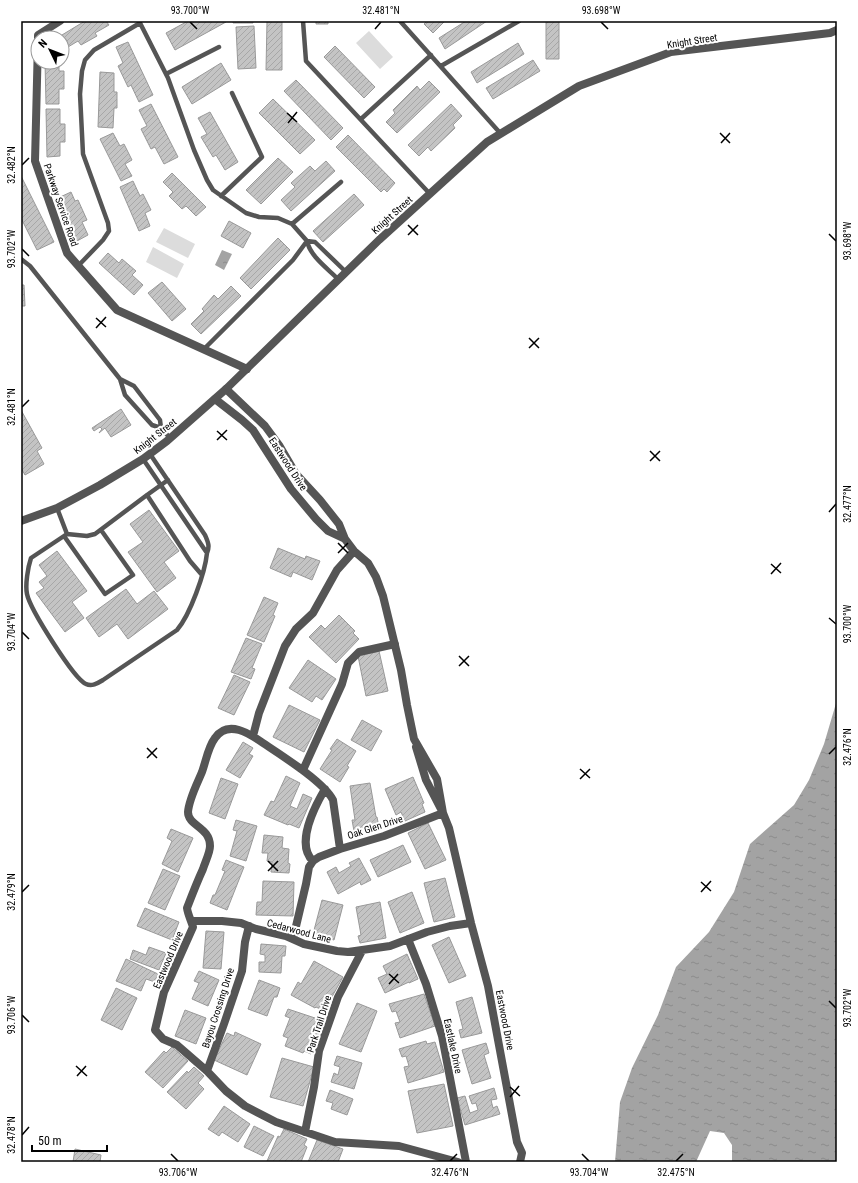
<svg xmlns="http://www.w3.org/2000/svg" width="858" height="1183" viewBox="0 0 858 1183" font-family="'Roboto Condensed',sans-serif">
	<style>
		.garden { fill: #dcdcdc }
		.water { fill: url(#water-ripples) }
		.building { fill: url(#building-hatch); stroke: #999 }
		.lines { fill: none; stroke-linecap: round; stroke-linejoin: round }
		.service { stroke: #555; stroke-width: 4.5 }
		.minor { stroke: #555; stroke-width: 8 }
		.tertiary { stroke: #555; stroke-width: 8 }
		.ticks { fill: none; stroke: #000; stroke-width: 1.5 }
		.labels { text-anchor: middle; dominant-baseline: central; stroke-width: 4; stroke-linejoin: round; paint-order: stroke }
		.street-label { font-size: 10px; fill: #000; stroke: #fff }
		.neatline { fill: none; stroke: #000; stroke-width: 1.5 }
		.ticks-label { font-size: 10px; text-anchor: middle; fill: #000 }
	</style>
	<defs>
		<pattern id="water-ripples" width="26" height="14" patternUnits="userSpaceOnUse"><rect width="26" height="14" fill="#a3a3a3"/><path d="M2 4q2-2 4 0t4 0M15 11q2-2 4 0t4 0" fill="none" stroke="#8b8b8b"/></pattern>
		<pattern id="building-hatch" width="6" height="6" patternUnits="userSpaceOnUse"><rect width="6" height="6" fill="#c4c4c4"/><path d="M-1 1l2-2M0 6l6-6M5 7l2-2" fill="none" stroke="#a7a7a7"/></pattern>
	</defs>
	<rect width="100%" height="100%" fill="#fff"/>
	<!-- garden -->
	<path class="garden" d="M369,31L393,57L380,69L356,43Z
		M164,228L195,244L188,258L156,242Z
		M153,247L184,264L177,278L146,262Z"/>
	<!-- water -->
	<path class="water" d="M222,250L232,254L224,270L215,265Z
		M837,700V1162H732V1145L724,1133L710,1131L696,1162H615L620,1102L632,1068L658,1015L676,967L709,932L734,892L750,844L794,805L809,780L824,744Z"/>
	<!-- building -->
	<path class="building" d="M85,21H106L109,25L95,33L97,36L81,45L78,41L63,50L62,38H57Z
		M188,21H225L226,22L175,50L166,33Z
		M233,21H253V23H233Z
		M267,21H282V70H266Z
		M316,21H328V24H316Z
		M425,21H445L433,33L424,24L426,22Z
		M466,21H487L445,49L439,38Z
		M546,21H559V59H546Z
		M254,26L256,68L238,69L236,27Z
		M128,42L153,95L139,102L131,85L128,87L118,66L123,63L116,47Z
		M518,43L524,54L477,83L471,72Z
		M335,46L375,87L364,98L324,57Z
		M533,60L540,71L493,99L486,88Z
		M45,62H59V71H64V89H59V104H46Z
		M221,63L231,80L192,104L182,87Z
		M100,72L114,73V92H117V108H114L113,128L98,127Z
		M296,80L343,128L331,140L284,91Z
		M429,81L440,92L397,133L386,122L395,113L393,110L417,86L420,90Z
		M273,99L315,140L300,154L259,113Z
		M151,104L178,157L164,164L155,147L151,149L141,129L147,126L139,110Z
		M451,104L462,116L453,125L455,128L431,151L428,147L419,156L408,145Z
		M46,109H60V124H65V142H60V156L47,157Z
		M210,112L238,162L225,170L216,155L213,157L201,137L207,134L198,118Z
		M113,133L120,146L124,144L132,160L125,164L132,176L121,181L100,139Z
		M348,135L395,183L387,192L384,189L381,192L336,147Z
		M278,158L293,172L261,204L246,190Z
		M326,161L335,171L291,211L281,200L295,187L291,183L310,166L315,171Z
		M172,173L206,207L196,216L186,206L182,209L169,196L173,192L163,182Z
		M21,176L54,242L37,250L21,218Z
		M133,181L140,196L143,194L151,210L145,213L150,226L139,231L120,187Z
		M71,192L75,201L78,200L87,220L82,222L88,235L77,241L58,198Z
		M354,194L364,205L323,242L313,231Z
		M229,221L251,233L243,248L221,236Z
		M278,238L290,250L251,289L240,278Z
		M108,253L119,263L122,259L136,271L132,275L143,285L134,295L99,263Z
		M162,282L186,309L172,321L148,293Z
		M21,285H24L25,306H21Z
		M231,286L241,296L201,334L191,324L204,311L202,309L214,295L218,299Z
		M121,409L131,425L111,437L105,428L99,433L102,429L100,427L94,431L92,428Z
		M21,410L42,448L37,451L44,464L25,475L21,468Z
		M149,510L179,551L164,562L176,578L157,592L128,552L143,542L130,524Z
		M278,548L305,559L306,556L320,561L312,580L293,572L291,577L270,568Z
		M57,551L87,591L72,602L84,618L65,632L36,593L44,588L39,582L47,576L39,565Z
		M126,589L137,604L154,591L168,609L128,639L117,624L99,637L86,618Z
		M264,597L278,603L273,615L275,616L264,642L247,635Z
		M339,615L355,631L353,633L359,639L336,663L309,637L321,625L325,629Z
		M246,638L262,644L252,668L255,669L251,679L231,672Z
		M379,651L388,691L366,696L358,656Z
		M308,660L336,679L322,700L316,696L312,702L289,688Z
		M234,675L250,682L234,715L218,708Z
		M289,705L320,720L304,752L273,737Z
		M362,720L382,731L371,751L351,740Z
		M337,739L356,751L347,766L349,767L340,782L320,769L332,750L330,749Z
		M243,742L253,748L249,754L253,756L240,778L226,770Z
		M286,776L300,783L290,806L297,809L303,794L312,798L299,828L289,824L288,825L264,815L271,801L274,802Z
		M413,777L424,803L422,804L425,812L405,821L401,812L396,815L385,789Z
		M221,778L238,784L225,819L209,813Z
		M370,783L376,817H377L379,827L354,831L352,820H355L350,786Z
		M236,820L257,826L246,861L230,856L237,831L233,830Z
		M428,823L446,860L425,869L408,833Z
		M171,829L193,838L178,872L162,864L172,841L167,838Z
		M264,835L283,837L282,848L289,849L288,863L290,864L289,873L271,872L272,862L267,861L268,853H262Z
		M403,845L411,862L378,877L370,860Z
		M359,858L371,880L361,885L360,882L338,894L327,872L336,867L339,873L351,866L349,863Z
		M226,860L244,867L227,910L210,903L213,895H215L225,871L222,870Z
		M163,869L180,876L165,910L148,903Z
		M445,878L455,917L434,922L424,883Z
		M263,881L294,882L293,916L256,915L257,902H262Z
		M412,892L424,923L400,933L388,902Z
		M322,900L343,905L334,940L313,934Z
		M380,902L386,938L360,943L358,936L361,935L356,907Z
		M145,908L179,922L172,940L137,926Z
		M206,931L224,932L221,969L203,968Z
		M449,937L466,976L449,983L432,945Z
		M261,944L286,946L285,956H282L281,973L259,972V962H265V955L260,954Z
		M149,947L166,953L159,970L130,959L133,950L146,955Z
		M407,954L418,979L409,983V982L385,993L378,978L387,974L383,966Z
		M126,959L158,974L155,982L146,979L141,991L116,981Z
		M314,961L343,977L324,1011L316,1007L315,1008L291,995L298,982L301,984Z
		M199,971L219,980L208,1006L192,999L199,983L194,981Z
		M259,980L280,988L277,997H274L267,1016L248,1009Z
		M116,988L137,998L122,1030L101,1020Z
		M424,994L435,1026L400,1038L395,1023L400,1022L396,1011L392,1012L389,1004Z
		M472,997L482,1033L461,1038L459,1030L463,1029L456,1002Z
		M357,1003L377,1011L361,1052L339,1044Z
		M288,1009L324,1021L311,1054L304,1051L303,1053L285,1046L288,1038L283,1036L290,1018L285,1016Z
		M185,1010L206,1018L196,1044L175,1036Z
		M235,1032L261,1044L247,1075L214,1060L227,1033L234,1036Z
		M426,1041L427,1044L435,1042L444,1072L408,1083L404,1067L409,1066L406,1056L402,1057L399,1049Z
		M486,1043L489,1053L484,1055L491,1078L472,1084L462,1050Z
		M172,1047L188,1061L163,1088L145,1072L164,1051L166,1053Z
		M337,1056L362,1063L354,1089L331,1082L334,1073L338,1075L340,1067L334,1065Z
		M282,1058L314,1067L303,1106L270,1097Z
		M194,1067L204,1076L198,1083L204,1089L186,1109L167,1092L187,1071L188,1073Z
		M444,1084L453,1126L417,1133L408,1091Z
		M494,1088L497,1099L491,1100L493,1108L497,1106L500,1114L465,1125L457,1098L465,1096L470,1113L478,1110L476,1103L472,1104L469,1096Z
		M330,1090L353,1099L347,1115L331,1109L333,1103L326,1101Z
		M224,1106L250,1124L238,1142L222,1132L219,1136L208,1129Z
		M254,1126L274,1136L263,1156L244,1147Z
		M284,1129L307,1139L304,1145L307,1147L301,1162H271L267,1161L278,1136L280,1137Z
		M317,1140L343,1149L338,1162H308Z
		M75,1149L101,1155L100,1162H73Z"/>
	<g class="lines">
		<!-- service -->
		<path class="service" d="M139,21L168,78L194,150L207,180L213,190L246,213L259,217L278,218L292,224L307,241L293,260L204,349
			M303,21L306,61L430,194
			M400,21L501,134
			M441,66L519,21
			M166,74L219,47
			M361,119L431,55
			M221,196L262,157L232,93
			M292,224L341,182
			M21,259L30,266L120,379L125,395L152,425L161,428L160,420L134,386L120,379
			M78,266L103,240L109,231L108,223L83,154L80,94L82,71L85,60L94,50L140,23
			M338,279C327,268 310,256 307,241L315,242L346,272
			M161,428L170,438
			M143,459L207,553C210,546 208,542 205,535L150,454
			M147,495L168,480
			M57,508L67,534
			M64,536L105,594L133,575L101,530
			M202,575L190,561L147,495L95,534L87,536L67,534L31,558C28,567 25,585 27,594C30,609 74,679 86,684C92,687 98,683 103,680L177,630C190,615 205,573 207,553"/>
		<!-- minor -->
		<path class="minor" d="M38,38V35L60,21
			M38,41L35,161L67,253L117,310L247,369
			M226,389L265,426L279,445L296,474L320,500L339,524L345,539L354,551L368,563L376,577L383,596L401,670L407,705L414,739L437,779L443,813
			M215,399L242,420L253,430L291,489L316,519L328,531L345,539
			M253,736L259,713L285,646L296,629L313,613L337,570L354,551
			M416,747L426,780L443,813L449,828L471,923L488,986L517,1142L522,1153L520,1162
			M303,770L342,684L348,663L359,652L395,644
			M340,849L333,800C324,782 281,755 263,743C250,734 228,719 215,738C208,747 206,761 202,772C197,784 189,799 188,812C188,826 210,827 210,846C210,853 205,862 203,869C197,882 192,895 187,908C188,915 191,920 193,927L164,992L155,1030L163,1039L177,1045L207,1071L226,1091L245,1106L276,1122L335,1142L399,1146L458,1162
			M313,861C295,844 315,806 325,789
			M191,921H222L241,923L256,929L286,936L304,944L337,951L348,952L390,946L427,932L450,926L471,923
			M293,939L306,884L309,867L313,861L319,857L340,849L384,836L443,813
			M408,939L426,984L442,1036L466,1162
			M207,1071L224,1024L242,971L245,942L249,926
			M305,1132L314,1087L319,1051L338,997L362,951"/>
		<!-- tertiary -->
		<path class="tertiary" d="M21,521L57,508L100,485L143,459L167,441L226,389L379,240L487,142L579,86L671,52L830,33L837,30"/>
	</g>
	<!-- ticks -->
	<path class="ticks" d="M190,22L197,29M601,22L608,29M375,29L381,22M287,113L297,122M288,123L297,112M720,133L730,143M721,143L730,133M22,165L29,158M408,225L418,235M829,234L836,241M408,235L418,225M22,249L29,256M96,318L106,327M96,328L106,317M529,338L539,348M529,348L539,338M22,407L29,400M217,431L227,440M217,440L227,430M650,451L660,461M650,461L660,451M829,512L836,504M338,543L348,553M338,553L348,543M771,564L781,573M771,574L781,563M829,618L836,624M22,632L29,639M459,656L469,666M459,666L469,656M147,748L157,758M829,754L836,747M147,758L157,748M580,769L590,778M580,779L590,769M268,861L278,871M268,871L278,861M701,882L711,891M22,892L29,885M701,892L711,881M389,974L399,983M389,984L398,974M829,1001L836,1008M22,1015L29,1022M76,1066L87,1076M77,1076L86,1066M510,1087L520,1096M510,1097L519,1086M22,1135L29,1127M171,1154L178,1161M582,1154L589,1161M450,1161L457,1154M676,1161L683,1154"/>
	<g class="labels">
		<!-- street labels -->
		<g class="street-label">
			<text transform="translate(692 41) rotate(-9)">Knight Street</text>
			<text transform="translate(61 205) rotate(71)">Parkway Service Road</text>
			<text transform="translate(392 215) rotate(-42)">Knight Street</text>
			<text transform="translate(155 436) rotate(-38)">Knight Street</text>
			<text transform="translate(288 464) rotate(57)">Eastwood Drive</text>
			<text transform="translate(375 827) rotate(-18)">Oak Glen Drive</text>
			<text transform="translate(299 931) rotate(15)">Cedarwood Lane</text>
			<text transform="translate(168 960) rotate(-67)">Eastwood Drive</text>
			<text transform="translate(218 1008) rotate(-72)">Bayou Crossing Drive</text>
			<text transform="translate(505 1020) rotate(79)">Eastwood Drive</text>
			<text transform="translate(319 1024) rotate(-72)">Park Trail Drive</text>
			<text transform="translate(453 1046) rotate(78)">Eastlake Drive</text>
		</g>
	</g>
	<!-- border -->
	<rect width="858" height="1183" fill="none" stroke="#ffffff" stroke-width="44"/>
	<!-- north arrow -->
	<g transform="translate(50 50) rotate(313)"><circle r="19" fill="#ffffff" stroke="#999999"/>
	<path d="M0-3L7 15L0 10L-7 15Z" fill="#000000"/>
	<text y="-6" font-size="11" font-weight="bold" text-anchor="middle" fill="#000000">N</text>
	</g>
	<!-- scale -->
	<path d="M32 1145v6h75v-6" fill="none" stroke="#000000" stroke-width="2"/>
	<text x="38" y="1145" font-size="12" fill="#000000" stroke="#ffffff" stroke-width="3" paint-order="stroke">50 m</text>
	<rect x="22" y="22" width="814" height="1139" class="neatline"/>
	<g class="ticks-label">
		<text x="190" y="14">93.700°W</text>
		<text x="381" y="14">32.481°N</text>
		<text x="601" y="14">93.698°W</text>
		<text transform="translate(11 165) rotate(-90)" y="4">32.482°N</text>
		<text transform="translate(847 241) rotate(-90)" y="4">93.698°W</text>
		<text transform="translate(11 249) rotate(-90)" y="4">93.702°W</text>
		<text transform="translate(11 407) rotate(-90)" y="4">32.481°N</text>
		<text transform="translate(847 504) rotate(-90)" y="4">32.477°N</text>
		<text transform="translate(847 624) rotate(-90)" y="4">93.700°W</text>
		<text transform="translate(11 632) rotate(-90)" y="4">93.704°W</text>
		<text transform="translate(847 747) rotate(-90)" y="4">32.476°N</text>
		<text transform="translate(11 892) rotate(-90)" y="4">32.479°N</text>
		<text transform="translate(847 1008) rotate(-90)" y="4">93.702°W</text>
		<text transform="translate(11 1015) rotate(-90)" y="4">93.706°W</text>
		<text transform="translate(11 1135) rotate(-90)" y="4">32.478°N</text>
		<text x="178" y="1176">93.706°W</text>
		<text x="450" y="1176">32.476°N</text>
		<text x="589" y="1176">93.704°W</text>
		<text x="676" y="1176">32.475°N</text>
	</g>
</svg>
